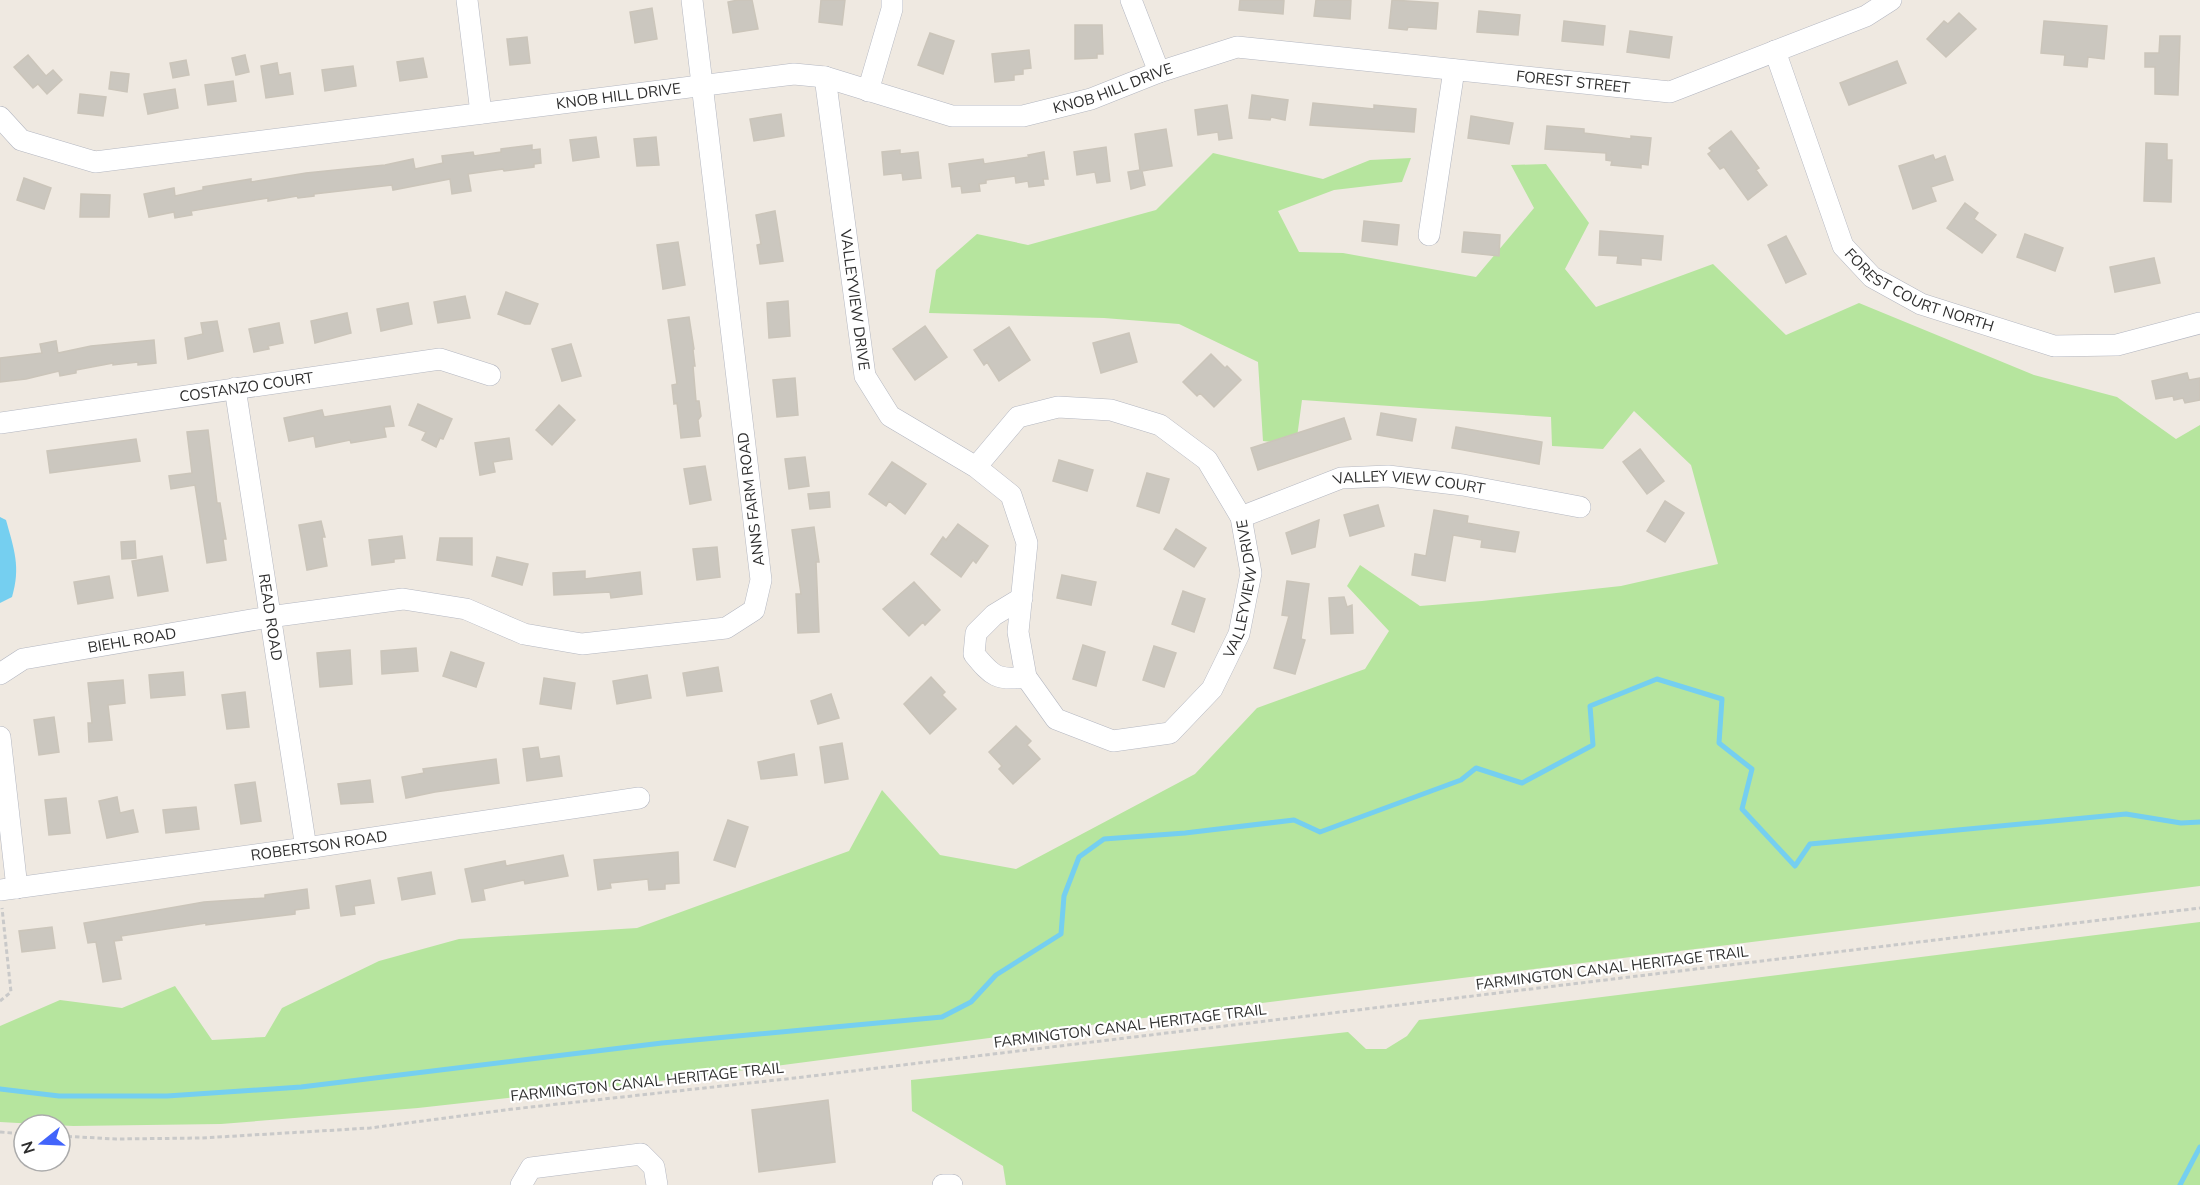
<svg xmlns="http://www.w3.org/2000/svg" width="2200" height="1185" viewBox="0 0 2200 1185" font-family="'Nunito Sans',sans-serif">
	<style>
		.green { fill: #b6e59e }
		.water { fill: #75cff0 }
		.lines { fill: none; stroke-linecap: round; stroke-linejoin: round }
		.stream { stroke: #75cff0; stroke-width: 5 }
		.building { fill: #cbc7bf; stroke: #cbc5ba; stroke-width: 1.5 }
		.minor-casing { stroke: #b4b7c1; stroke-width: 22 }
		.path { stroke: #c9c9c9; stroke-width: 3; stroke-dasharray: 4.5 3; stroke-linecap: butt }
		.minor { stroke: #fff; stroke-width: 21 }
		.labels { text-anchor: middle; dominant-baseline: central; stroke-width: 4.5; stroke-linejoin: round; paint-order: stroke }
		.street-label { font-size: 15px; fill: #2e2e2e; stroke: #fff }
	</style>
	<rect width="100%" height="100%" fill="#efe9e1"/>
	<!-- green -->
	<path class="green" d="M1213,153L1323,179L1370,160L1411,158L1402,182L1334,190L1278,211L1299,252L1343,253L1476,277L1534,208L1511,165L1546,164L1589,223L1565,269L1596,307L1713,264L1786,335L1859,303L2034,375L2117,397L2176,439L2200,425V886L1190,1012L644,1083L418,1108L221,1124L73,1126L0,1122V1026L60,1000L122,1008L175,986L212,1040L265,1037L282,1008L379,961L459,939L637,928L849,851L882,790L940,855L1016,869L1195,774L1257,708L1365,669L1389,631L1347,586L1360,565L1420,606L1482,601L1621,586L1718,564L1691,465L1634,411L1603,449L1552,446L1551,417L1302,400L1296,445L1263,441L1258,362L1179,324L1104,318L929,313L936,270L977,234L1028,245L1156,210Z
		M2200,922V1185H1006L1003,1166L912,1111L911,1080L1348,1032L1366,1049H1386L1407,1036L1419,1020Z"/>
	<!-- water -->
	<path class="water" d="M0,517L6,520C14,549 21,567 12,597L0,603Z"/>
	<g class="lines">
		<!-- stream -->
		<path class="stream" d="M0,1089L59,1096H167L301,1087L662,1043L942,1017L971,1002L996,975L1061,934L1064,896L1079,857L1104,839L1185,833L1294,820L1320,832L1461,780L1476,768L1522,783L1593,745L1590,706L1657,679L1722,699L1719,743L1752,769L1742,809L1795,866L1810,844L2126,814L2181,823L2200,822
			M2180,1185L2200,1147"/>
	</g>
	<!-- building -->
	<path class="building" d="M738,0H752L758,29L733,33L728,2Z
		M821,0H845L842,25L819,22Z
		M1240,0H1284L1283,14L1239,10Z
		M1316,0H1351L1350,19L1314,16Z
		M1392,0L1438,3L1436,29L1408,27L1407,30L1389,28Z
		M652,8L657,39L635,43L630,12Z
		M1479,11L1520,15L1518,35L1477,32Z
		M1959,13L1976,29L1946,57L1927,39L1944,21L1948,24Z
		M1564,21L1605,26L1603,45L1562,41Z
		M2044,21L2107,26L2104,59L2088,57L2087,67L2064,65L2065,55L2041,53Z
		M1075,25H1102L1103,54H1097V58L1075,59Z
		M1630,31L1672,37L1669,58L1627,52Z
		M930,33L954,41L943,74L918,65Z
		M2160,36H2180L2178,95L2155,94V67H2145V53H2159Z
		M527,37L530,63L510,65L507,39Z
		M1029,50L1031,68L1023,69V74L1014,75V80L995,82L992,54Z
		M28,55L46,76L53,70L62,80L47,94L38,84L33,88L14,67Z
		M245,55L249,72L236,75L232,58Z
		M423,58L427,77L400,81L397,62Z
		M186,60L189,75L173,78L170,63Z
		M1897,61L1906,83L1849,105L1840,83Z
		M277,63L279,75L290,73L293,94L266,98L261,66Z
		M353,66L356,86L325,91L322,70Z
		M111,72L129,74L127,92L109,89Z
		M233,81L236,101L208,105L205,85Z
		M175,89L178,108L148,114L144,94Z
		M80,94L106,97L103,116L78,113Z
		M1252,95L1288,100L1285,120L1271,117L1270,120L1249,118Z
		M1313,103L1374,109V105L1416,109L1414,132L1310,125Z
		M1227,105L1232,138L1219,140L1218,132L1198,135L1195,110Z
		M781,114L784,136L754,141L750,119Z
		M1471,116L1513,123L1509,144L1468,138Z
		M1547,126L1584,129V133L1631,139V136L1651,138L1648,165L1641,164V168L1611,165L1612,161L1606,160V153L1545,149Z
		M1166,129L1172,166L1142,171L1145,185L1131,189L1128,172L1140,170L1135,134Z
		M1731,131L1759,168L1756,170L1767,185L1748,200L1724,167L1720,169L1708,154L1712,151L1709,148Z
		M596,137L599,157L573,161L570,140Z
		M656,137L659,165L637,166L634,139Z
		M2146,143L2167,144V160H2172L2171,202L2144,201Z
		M532,145V150L540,149L541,163L534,164V167L504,171L503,169L468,174L471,191L452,194L450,179L393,190L392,185L314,194V196L298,198L297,196L268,201V198L191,211L192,215L175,218L174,212L149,217L144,194L174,188L175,196L203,190V187L251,179V182L306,173L385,165L413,159L415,169L443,163L442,156L473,152L474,156L501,152V149Z
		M1106,147L1110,181L1097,183L1095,172L1077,175L1074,152Z
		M900,150V154L918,152L921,178L903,180L902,173L884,175L882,152Z
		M1044,152L1048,179H1043L1044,185L1029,187L1028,181L1016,183L1015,176L986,180V183L979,184L980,191L962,193L961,186L952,187L949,164L983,159L984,164L1029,157L1028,155Z
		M1933,155L1935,160L1945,156L1953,180L1931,187L1936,201L1913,209L1899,166Z
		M24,178L51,188L44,209L17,200Z
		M81,194L110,195L109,217H80Z
		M1965,203L1978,213L1974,219L1996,235L1982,253L1947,228Z
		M775,211L783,261L760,264L757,245L761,244L756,215Z
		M1364,221L1399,225L1397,245L1362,241Z
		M1600,231L1663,236L1661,260L1641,258V265L1617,263L1618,256L1599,255Z
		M1464,232L1500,235L1499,256L1462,252Z
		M2025,234L2063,248L2055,271L2017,257Z
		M1786,236L1806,274L1786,283L1768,245Z
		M678,242L685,285L663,289L657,245Z
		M2154,258L2160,283L2115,292L2110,267Z
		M506,292L538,304L530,324H525L498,314Z
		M465,296L470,318L438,323L434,302Z
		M788,301L790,336L769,338L767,303Z
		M408,303L412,324L381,331L377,309Z
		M347,313L351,333L315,343L311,321Z
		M689,317L694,349L693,350L695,366H693L696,401H699L701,416L698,420L700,436L681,438L677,403L674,404L672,385L677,384L668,320Z
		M217,321L223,351L188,359L185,338L203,334L201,323Z
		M279,323L283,343L268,346L269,349L254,352L249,329Z
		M925,326L947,357L915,380L893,349Z
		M1009,327L1030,360L999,381L987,362L984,365L974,350Z
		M1129,333L1137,362L1101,373L1093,343Z
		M154,340L156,363L138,365V362L113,365V363L76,370V373L60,376L59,371L26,379L0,382V358L42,353L40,344L56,341L58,353L91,346Z
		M571,344L581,376L562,381L552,349Z
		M1211,354L1225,368L1227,366L1241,380L1214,407L1200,393L1197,396L1183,382Z
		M2187,373L2189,380L2200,378V400L2185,403L2183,398L2174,400L2173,396L2156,399L2152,381Z
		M795,378L798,415L777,417L773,380Z
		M418,404L452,419L443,439L440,438L436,447L422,440L426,432L409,425Z
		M559,405L575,420L552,445L536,430Z
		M390,406L394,426L384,427L386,437L351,443L350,440L316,447L314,436L289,441L284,418L322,410L324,417Z
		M1381,413L1416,419L1412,441L1377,435Z
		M1344,418L1351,439L1258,470L1251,448Z
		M1456,427L1542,442L1539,464L1452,448Z
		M208,430L217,503H220L226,539H223L226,560L207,563L195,485L171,489L169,476L192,473L187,432Z
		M509,438L512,459L493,462L495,472L480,475L475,443Z
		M136,439L140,461L50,473L47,451Z
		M1640,449L1664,481L1647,494L1623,462Z
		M805,457L809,486L789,489L785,459Z
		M1059,460L1093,470L1087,491L1053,481Z
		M892,462L926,484L905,514L889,501L886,506L869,494Z
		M705,466L711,500L690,504L684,469Z
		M1147,473L1169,479L1159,513L1137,506Z
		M829,492L830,507L810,509L808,494Z
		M1665,501L1684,513L1665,542L1647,531Z
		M1378,505L1384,526L1350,536L1344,515Z
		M1434,510L1468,516L1467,523L1519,532L1515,552L1481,547L1482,540L1453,535L1445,581L1412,575L1415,554L1426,556Z
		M1319,520L1315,547L1292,554L1286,533Z
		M321,521L325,537H322L327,566L307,570L299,525Z
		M958,524L988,546L976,563L973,560L961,577L931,554L943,537L946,540Z
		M814,527L819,562H816L819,632L798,633L796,594H801L792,530Z
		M1176,529L1206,548L1194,567L1164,549Z
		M402,536L405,558L394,559V562L372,565L369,540Z
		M440,538H472V565L437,560Z
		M135,541L136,558L122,559L121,542Z
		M717,547L720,577L697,580L693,549Z
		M162,556L168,591L138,596L132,561Z
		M497,557L528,564L522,585L492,576Z
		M585,571V579L640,572L642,594L611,598L610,592L554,595L553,573Z
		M1062,575L1096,582L1091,605L1057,598Z
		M109,576L113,598L78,604L74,582Z
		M1287,581L1309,584L1301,639L1305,640L1295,674L1274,668L1289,616L1282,615Z
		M914,582L940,610L925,625L923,622L909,636L883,609Z
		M1183,591L1205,599L1194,632L1172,624Z
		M1344,597L1347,607L1352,605L1353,633L1331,634L1329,598Z
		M1083,645L1105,652L1096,686L1073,679Z
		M1154,646L1176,653L1164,687L1143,680Z
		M416,648L418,671L382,674L381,651Z
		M350,650L352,684L320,687L317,653Z
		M451,652L484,663L476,687L443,676Z
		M718,667L722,691L687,696L683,673Z
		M183,672L185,695L151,698L149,675Z
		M647,675L651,698L617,704L613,681Z
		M931,677L945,692L942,695L956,709L930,734L904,704Z
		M544,678L575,683L571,709L540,704Z
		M123,680L125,703L108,705L112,740L89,742L88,723H92L88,683Z
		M245,692L249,727L227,729L222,695Z
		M831,694L839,718L818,724L811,701Z
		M54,717L59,752L39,755L34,720Z
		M1016,726L1031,741L1027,745L1040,759L1013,784L999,769L1002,766L989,752Z
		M842,743L848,779L825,783L820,747Z
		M538,747L540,759L559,756L562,776L527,781L523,749Z
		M794,754L797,775L761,779L758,762Z
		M496,759L499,783L435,792L406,798L402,777L424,773L423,769Z
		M370,780L373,802L341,804L338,784Z
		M255,782L261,821L241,824L235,785Z
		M117,797L120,813L133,810L138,832L107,838L99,801Z
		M66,798L70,833L49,835L45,800Z
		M196,807L199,829L166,833L163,810Z
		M728,820L748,827L735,867L714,860Z
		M678,852L679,883L665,884V889L649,890L648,879L610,883L611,888L598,890L594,860Z
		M563,855L568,876L525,884L524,880L483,889L485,900L472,902L465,869L505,861L506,866Z
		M431,872L435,894L402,900L398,878Z
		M370,880L374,903L354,906L355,914L341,916L336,886Z
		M307,889L309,908L295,910V914L206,925V923L121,936L122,940L114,941L121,979L103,982L96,942L88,943L84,923L204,902L265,898V895Z
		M52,927L55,948L22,952L19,931Z
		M828,1100L835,1162L759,1172L752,1110Z"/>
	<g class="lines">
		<!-- minor casing -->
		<g class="minor-casing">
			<g id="minor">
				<path d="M467,0L481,113"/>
				<path d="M1131,0L1159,72"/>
				<path id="s1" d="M1775,51L1843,246L1872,277L1921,304L2054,346L2117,345L2200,323"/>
				<path id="s2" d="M825,77L865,376L890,416L976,467L1011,495L1027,543L1018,632L1026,677L1056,719L1113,741L1170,733L1212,689L1239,634L1251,573L1241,517L1207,460L1160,425L1111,410L1058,407L1018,417L976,467"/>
				<path d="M868,91L892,9V0"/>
				<path id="s3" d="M0,117L21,140L95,162L794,74L825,77L952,116H1023L1091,99L1159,72L1237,47L1670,92L1866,16L1891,0"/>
				<path d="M1429,235L1454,70"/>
				<path id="s4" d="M235,388L306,848"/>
				<path id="s5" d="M0,423L440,359L490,375"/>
				<path id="s6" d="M1241,517L1341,478L1388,476L1463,485L1580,507"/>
				<path d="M1022,598L994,615L976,633L974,654C992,676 997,681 1026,677"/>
				<path id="s7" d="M0,674L23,659L269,617L403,599L466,609L524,634L582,644L726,628L754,610L761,580L692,0"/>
				<path d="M0,737L17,888"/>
				<path id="s8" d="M0,890L306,848L639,798"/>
				<path d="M521,1185L531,1168L641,1154L654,1167L657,1185"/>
				<path d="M943,1185H952"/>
			</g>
		</g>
		<!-- path -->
		<path class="path" d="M0,1001L11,992L2,908
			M0,1132L24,1134
			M60,1136L116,1139L202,1138L370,1128L513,1109L795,1078L2200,908"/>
		<!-- minor -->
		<use href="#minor" class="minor"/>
	</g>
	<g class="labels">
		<!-- street labels -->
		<g class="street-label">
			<text stroke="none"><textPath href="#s3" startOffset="1611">FOREST STREET</textPath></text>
			<text stroke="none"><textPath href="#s3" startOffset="1142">KNOB HILL DRIVE</textPath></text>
			<text stroke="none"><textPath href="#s3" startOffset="636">KNOB HILL DRIVE</textPath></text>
			<text stroke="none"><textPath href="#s1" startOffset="297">FOREST COURT NORTH</textPath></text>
			<text stroke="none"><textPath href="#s2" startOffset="225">VALLEYVIEW DRIVE</textPath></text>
			<text stroke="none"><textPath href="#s5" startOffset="249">COSTANZO COURT</textPath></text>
			<text stroke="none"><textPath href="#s6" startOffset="176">VALLEY VIEW COURT</textPath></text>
			<text transform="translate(751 499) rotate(-97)">ANNS FARM ROAD</text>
			<text stroke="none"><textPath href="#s2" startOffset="1017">VALLEYVIEW DRIVE</textPath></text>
			<text stroke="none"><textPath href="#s4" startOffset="232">READ ROAD</textPath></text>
			<text stroke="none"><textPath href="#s7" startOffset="138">BIEHL ROAD</textPath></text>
			<text stroke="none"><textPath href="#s8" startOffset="322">ROBERTSON ROAD</textPath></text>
			<text transform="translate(1612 968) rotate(-7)">FARMINGTON CANAL HERITAGE TRAIL</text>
			<text transform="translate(1130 1026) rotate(-7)">FARMINGTON CANAL HERITAGE TRAIL</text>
			<text transform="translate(647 1082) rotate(-6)">FARMINGTON CANAL HERITAGE TRAIL</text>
		</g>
	</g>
	<!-- north arrow -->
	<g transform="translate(42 1143) rotate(252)"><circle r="28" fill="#ffffff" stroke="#ababab" stroke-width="1.5"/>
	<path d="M0-4.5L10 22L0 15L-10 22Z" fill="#4264fb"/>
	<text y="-9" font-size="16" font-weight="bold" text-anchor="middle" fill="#2e2e2e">N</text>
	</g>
</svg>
